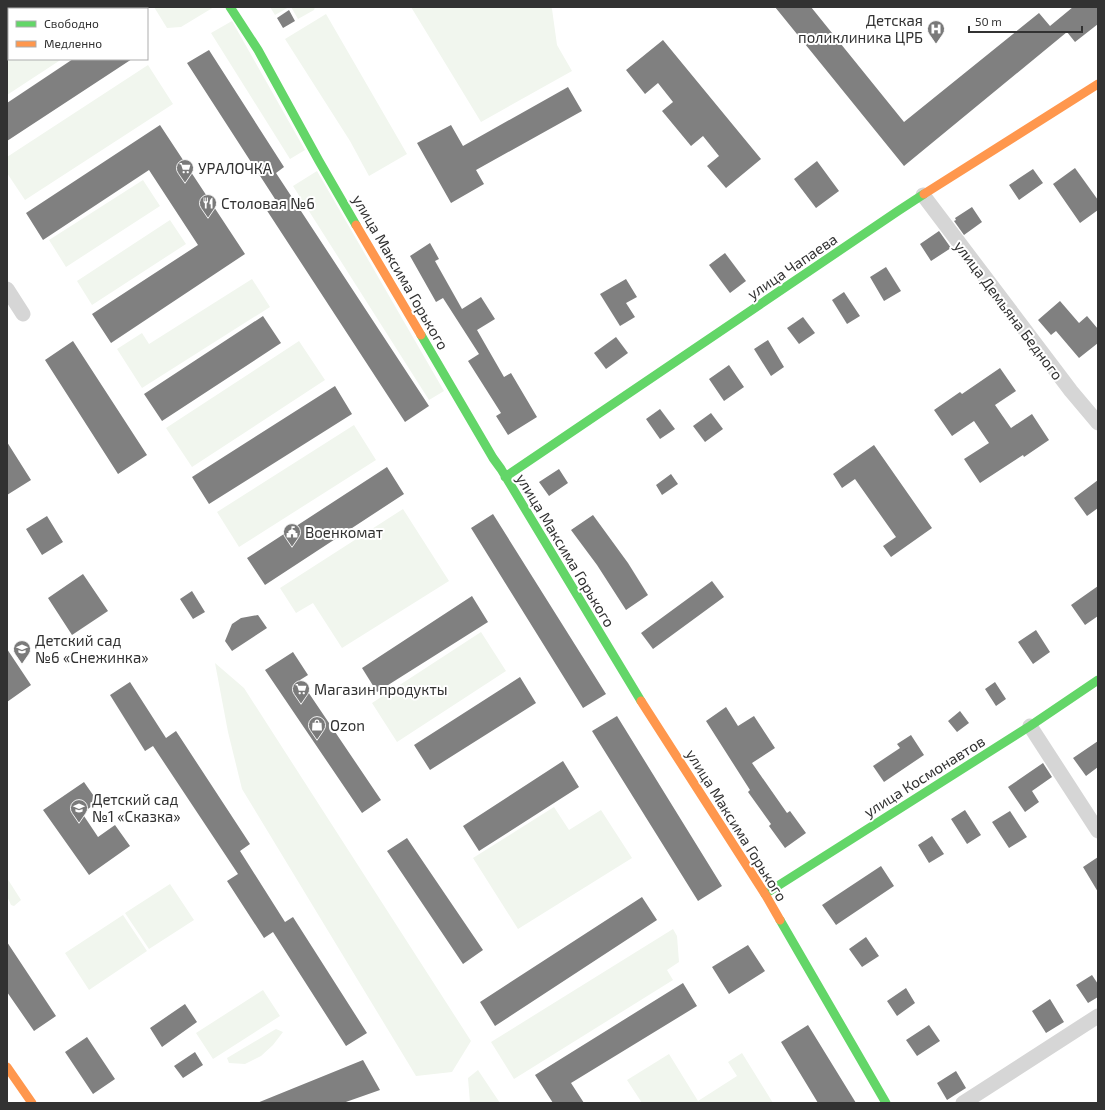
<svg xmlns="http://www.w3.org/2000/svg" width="1105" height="1110" viewBox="0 0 1105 1110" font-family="'Exo 2',sans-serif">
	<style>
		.green { fill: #f1f6ee }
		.building { fill: #808080 }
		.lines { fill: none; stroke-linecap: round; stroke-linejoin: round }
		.street { stroke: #d6d6d6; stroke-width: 15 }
		.fast { stroke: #63d668; stroke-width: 9 }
		.slow { stroke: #ff974d; stroke-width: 9 }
		.labels { text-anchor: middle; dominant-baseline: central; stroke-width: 4; stroke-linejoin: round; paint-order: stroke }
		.poi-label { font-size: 15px; fill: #323232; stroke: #fff; text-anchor: start }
		.street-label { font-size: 15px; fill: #323232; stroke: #fff }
	</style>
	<rect width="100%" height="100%" fill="#fff"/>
	<!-- green -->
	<path class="green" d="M61,7H134L135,9H58Z
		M154,7H214L181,27L167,28Z
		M270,7H289L275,15Z
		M291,7H315L314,10L298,19Z
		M411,7H551L552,9L557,45L572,71L481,122Z
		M326,14L407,154L369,176L350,141L285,39Z
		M232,21L305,150L290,159L211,33Z
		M9,41V59H62L7,95V42Z
		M148,65L173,104L25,200L7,173V157Z
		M317,171L444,391L429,400L293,186Z
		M143,180L160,206L66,267L49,240Z
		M170,220L186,244L92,305L77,281Z
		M252,279L270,307L142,388L117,349L142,333L149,344Z
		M299,341L325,380L192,467L166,428Z
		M354,425L376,460L239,547L217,512Z
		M403,509L449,581L342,648L313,603L296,613L280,588Z
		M481,632L506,671L397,742L372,703Z
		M215,663L244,688L471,1041L452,1072L416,1076L242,789L228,732Z
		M554,807L569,830L601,810L632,858L518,929L473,858Z
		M7,878L21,900L14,906L11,905L7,896Z
		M170,884L194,920L149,949L125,913Z
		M123,915L147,951L89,990L65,953Z
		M673,929L677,936L679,962L667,970L673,980L514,1079L491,1042Z
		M263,990L280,1016L213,1059L196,1033Z
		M276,1029L283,1032L273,1045L261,1056L245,1064L229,1063L227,1058Z
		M742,1053L773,1103H642L627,1080L669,1054L698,1101L737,1076L728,1062Z
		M478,1070L500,1103H470L468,1078Z"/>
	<!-- building -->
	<path class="building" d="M775,7H811L904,122L1039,13L1050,26L1073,7H1098V24L1075,42L1067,32L904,166Z
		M289,10L295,21L283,28L277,18Z
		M663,40L761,159L726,188L707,166L719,156L703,136L691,146L662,111L673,102L658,83L645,94L626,70Z
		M209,50L284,167L276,173L429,406L405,422L264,206L275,199L187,63Z
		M73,59H132L7,141V103Z
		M568,87L582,111L476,170L484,184L451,203L417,143L451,125L463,146Z
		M160,125L245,254L111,343L92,314L198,245L149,170L43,240L26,213Z
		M817,161L839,191L816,208L794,179Z
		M1075,168L1098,200V210L1080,223L1053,184Z
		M1033,169L1043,183L1019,200L1009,185Z
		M972,207L982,222L964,235L954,221L956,220L955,218Z
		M939,231L951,248L931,261L920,244Z
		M430,243L439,259L435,261L462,309L481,297L495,319L477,330L504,377L511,373L537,417L508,435L496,416L501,413L468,361L479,354L443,298L436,302L410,256Z
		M725,253L746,281L730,293L709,265Z
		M886,267L901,291L884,301L870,277Z
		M626,279L637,297L626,303L635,317L620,326L600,294Z
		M844,292L860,316L847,324L832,300Z
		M1060,301L1079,323L1087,316L1098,329V343L1079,358L1056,331L1051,335L1038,320Z
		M263,316L281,343L162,421L144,394Z
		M803,317L815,333L799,344L787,328Z
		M616,337L628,353L606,369L594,353Z
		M768,340L784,367L771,376L754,349Z
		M73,341L147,455L118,474L45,360Z
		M729,365L744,387L724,401L709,379Z
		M1000,368L1016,391L995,405L1011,428L1032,414L1049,440L1024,457L1023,455L980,483L964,459L989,443L974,421L952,436L934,410L960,392L962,394Z
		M335,386L352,414L209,504L192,477Z
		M660,409L675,429L660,439L646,419Z
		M711,413L723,429L705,442L693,426Z
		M7,442L31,480L7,495Z
		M874,445L932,528L891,557L883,546L896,537L855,479L842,488L833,474Z
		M387,467L404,494L265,585L247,558Z
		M559,469L568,483L549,496L539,482Z
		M671,474L678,484L662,495L656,485Z
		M1098,480V508L1087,516L1074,498Z
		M493,514L606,694L583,708L471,528Z
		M593,515L628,563L648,595L626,610L597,565L571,530Z
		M47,516L63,542L42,555L26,529Z
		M83,574L108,611L72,635L48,598Z
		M712,581L724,597L653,649L641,633Z
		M1098,586V616L1085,625L1071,605Z
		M192,591L205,612L193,619L180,599Z
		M472,596L488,622L377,692L362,668Z
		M258,615L267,628L232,651L225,641L232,624L241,618Z
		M1036,630L1050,652L1033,664L1018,642Z
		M7,649L31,685L7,702Z
		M293,652L308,675L300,680L381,800L362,813L265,670Z
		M520,677L536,703L430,770L414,745Z
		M130,682L166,738L176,731L250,844L240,851L285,922L293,917L367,1033L346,1046L273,932L264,938L227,881L238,874L153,746L145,751L110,695Z
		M995,682L1006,699L996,706L985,689Z
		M726,707L738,726L754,716L775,748L752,763L787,813L790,811L806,833L785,848L769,826L771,824L748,792L750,790L706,721Z
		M960,711L969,723L957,732L948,721Z
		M617,716L722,886L698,901L592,731Z
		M911,735L924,755L884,782L873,766L900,748L897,744Z
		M1098,741V767L1086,776L1073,758Z
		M563,761L579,787L479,851L463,826Z
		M1043,763L1052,777L1032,791L1039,802L1025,812L1008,787Z
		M84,782L98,802L82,813L98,837L115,825L130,846L89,875L43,810Z
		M965,810L981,835L967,844L951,819Z
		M1010,811L1027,837L1009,848L992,822Z
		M932,836L944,854L929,863L918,845Z
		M407,838L483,950L463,964L387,851Z
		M1098,857V892L1083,867Z
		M881,866L894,886L836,925L822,905Z
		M642,897L657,920L495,1026L480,1002Z
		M866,937L879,956L862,967L849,949Z
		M7,942L56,1016L34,1031L7,992Z
		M748,945L765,971L729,994L712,967Z
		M1092,975L1098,984V997L1088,1003L1076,985Z
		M683,983L697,1006L571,1083L584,1103H553L535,1075Z
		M906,988L915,1003L897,1016L887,1001Z
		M1050,999L1064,1022L1046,1033L1032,1011Z
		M185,1004L197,1022L162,1047L150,1028Z
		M808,1025L856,1103H818L781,1042Z
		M929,1025L940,1041L917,1056L906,1040Z
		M87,1037L115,1079L93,1094L65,1052Z
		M195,1052L203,1065L183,1078L174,1066Z
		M363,1060L380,1090L343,1103H257Z
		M956,1071L966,1088L947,1100L937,1083Z"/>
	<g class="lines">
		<!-- street -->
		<path class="street" d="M923,195L1071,391L1098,423
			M7,289L23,314
			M1030,726L1098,831
			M963,1103L1098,1016"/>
		<!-- fast -->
		<path class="fast" d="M230,7L258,50L319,161L356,225
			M421,335L493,458L501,469L641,701
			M505,477L898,211L924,194
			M765,894L1030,726L1098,680
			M780,920L886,1103"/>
		<!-- slow -->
		<path class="slow" d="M924,194L1098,84
			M356,225L421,335
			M641,701L765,894L780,920
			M7,1067L32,1103"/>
	</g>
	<!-- icons -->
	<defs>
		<g id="hospital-pin" transform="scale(0.9)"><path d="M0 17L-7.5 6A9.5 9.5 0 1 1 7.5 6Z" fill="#7a7a7a" stroke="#fff"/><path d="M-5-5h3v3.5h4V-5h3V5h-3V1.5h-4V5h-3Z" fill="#fff"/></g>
		<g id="supermarket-pin" transform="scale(0.9)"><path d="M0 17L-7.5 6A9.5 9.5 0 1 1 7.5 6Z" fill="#7a7a7a" stroke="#fff"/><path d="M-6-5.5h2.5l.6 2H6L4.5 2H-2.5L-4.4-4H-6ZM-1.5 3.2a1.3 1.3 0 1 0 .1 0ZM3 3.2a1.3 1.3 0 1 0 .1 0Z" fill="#fff"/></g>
		<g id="restaurant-pin" transform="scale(0.9)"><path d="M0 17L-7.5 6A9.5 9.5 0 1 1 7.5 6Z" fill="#7a7a7a" stroke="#fff"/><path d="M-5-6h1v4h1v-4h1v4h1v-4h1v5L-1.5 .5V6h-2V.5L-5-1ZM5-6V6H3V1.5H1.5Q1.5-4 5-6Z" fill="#fff"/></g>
		<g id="civic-pin" transform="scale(0.9)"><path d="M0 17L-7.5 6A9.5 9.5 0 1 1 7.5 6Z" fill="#7a7a7a" stroke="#fff"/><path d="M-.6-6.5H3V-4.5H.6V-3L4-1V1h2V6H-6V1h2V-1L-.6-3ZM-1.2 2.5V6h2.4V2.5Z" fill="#fff"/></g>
		<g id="school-pin" transform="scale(0.9)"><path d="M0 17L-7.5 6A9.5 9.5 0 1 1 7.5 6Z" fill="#7a7a7a" stroke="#fff"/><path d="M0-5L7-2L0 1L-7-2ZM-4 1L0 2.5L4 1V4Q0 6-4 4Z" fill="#fff"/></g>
		<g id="shop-pin" transform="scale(0.9)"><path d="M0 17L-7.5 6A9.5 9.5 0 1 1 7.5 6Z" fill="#7a7a7a" stroke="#fff"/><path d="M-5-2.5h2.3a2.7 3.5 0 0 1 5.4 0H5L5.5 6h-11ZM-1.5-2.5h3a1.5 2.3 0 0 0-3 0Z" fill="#fff"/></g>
	</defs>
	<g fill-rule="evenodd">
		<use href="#hospital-pin" x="936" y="29"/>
		<use href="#supermarket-pin" x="185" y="168"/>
		<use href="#restaurant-pin" x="208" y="203"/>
		<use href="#civic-pin" x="292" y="532"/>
		<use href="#school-pin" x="22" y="649"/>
		<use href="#supermarket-pin" x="301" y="689"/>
		<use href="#shop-pin" x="317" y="725"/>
		<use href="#school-pin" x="79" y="808"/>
	</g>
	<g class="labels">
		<!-- poi labels -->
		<g class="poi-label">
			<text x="923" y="20" text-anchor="end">Детская<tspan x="923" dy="17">поликлиника ЦРБ</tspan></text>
			<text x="198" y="168">УРАЛОЧКА</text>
			<text x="221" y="203">Столовая №6</text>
			<text x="305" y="532">Военкомат</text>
			<text x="35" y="640">Детский сад<tspan x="35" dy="17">№6 «Снежинка»</tspan></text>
			<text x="314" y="689">Магазин продукты</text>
			<text x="330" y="725">Ozon</text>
			<text x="92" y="799">Детский сад<tspan x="92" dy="17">№1 «Сказка»</tspan></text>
		</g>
		<!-- street labels -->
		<g class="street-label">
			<text transform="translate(792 266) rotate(-34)">улица Чапаева</text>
			<text transform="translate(401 272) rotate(60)">улица Максима Горького</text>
			<text transform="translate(1009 310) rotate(53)">улица Демьяна Бедного</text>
			<text transform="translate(566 550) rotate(59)">улица Максима Горького</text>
			<text transform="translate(924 776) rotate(-32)">улица Космонавтов</text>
			<text transform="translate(737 825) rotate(58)">улица Максима Горького</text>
		</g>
	</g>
	<!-- border -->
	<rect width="1105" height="1110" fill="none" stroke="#323232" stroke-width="16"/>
	<!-- legend -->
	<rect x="8" y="8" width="140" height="52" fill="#ffffff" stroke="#adadad"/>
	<rect x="16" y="21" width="20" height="6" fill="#63d668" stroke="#adadad"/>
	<text x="44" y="28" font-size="12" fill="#323232">Свободно</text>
	<rect x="16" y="41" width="20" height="6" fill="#ff974d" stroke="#adadad"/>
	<text x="44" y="48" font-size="12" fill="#323232">Медленно</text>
	<!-- scale -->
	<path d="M969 26v6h113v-6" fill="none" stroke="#323232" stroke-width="2"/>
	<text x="975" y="26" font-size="12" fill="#323232" stroke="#ffffff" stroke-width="3" paint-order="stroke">50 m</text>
</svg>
